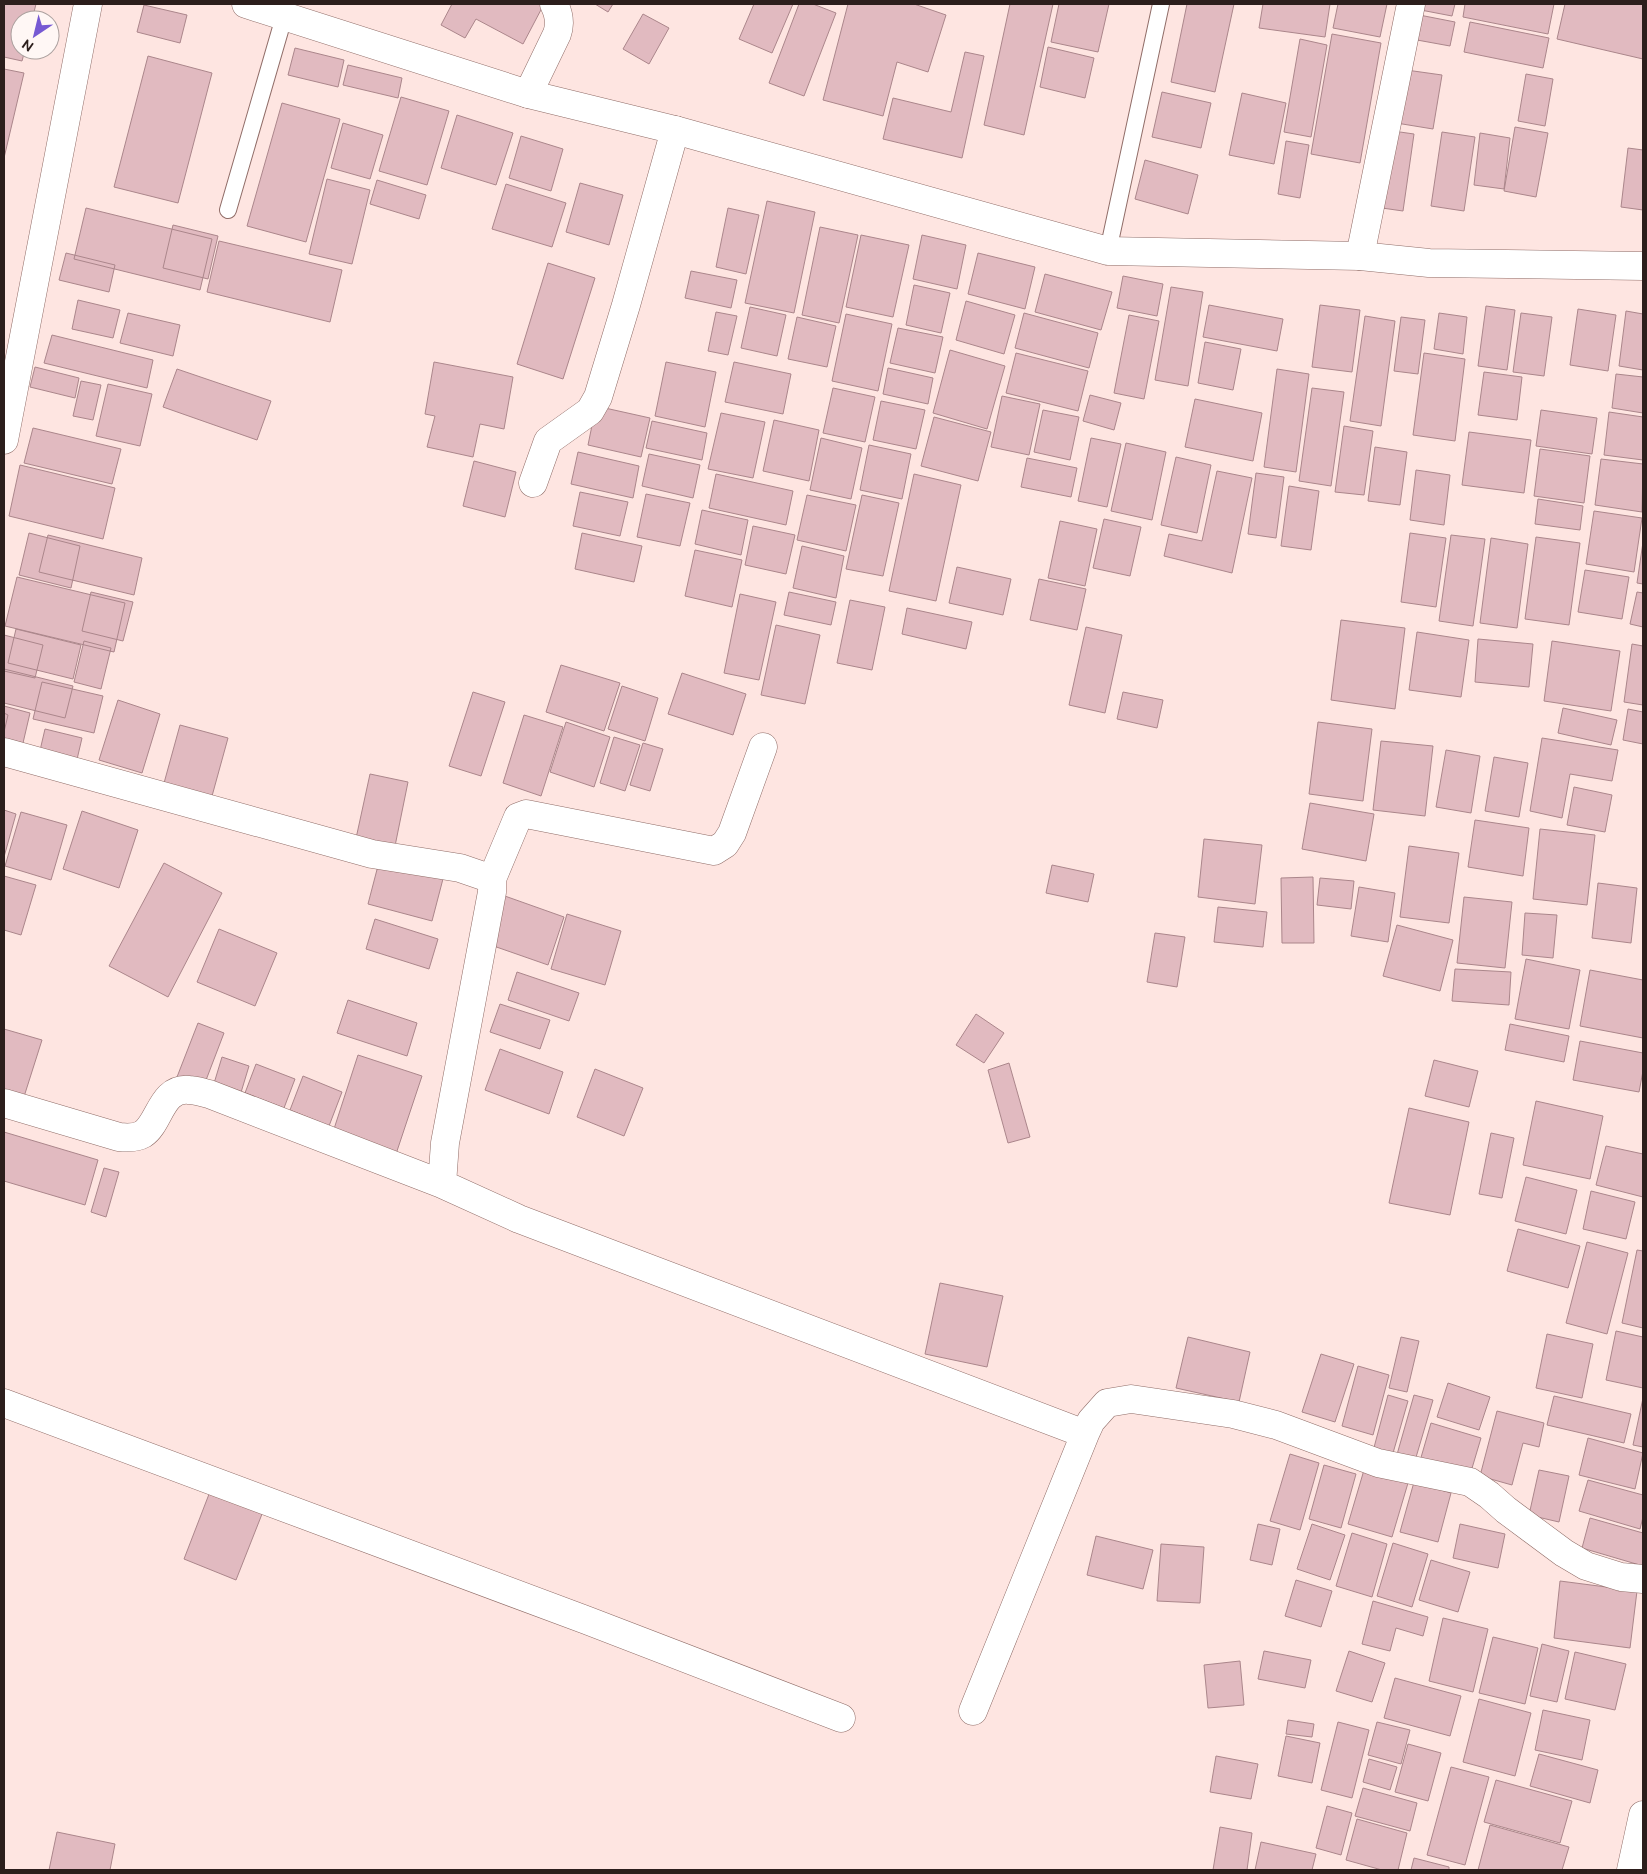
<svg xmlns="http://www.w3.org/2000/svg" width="1647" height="1874" viewBox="0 0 1647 1874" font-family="Ubuntu,sans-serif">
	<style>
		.building { fill: #e1bac0; stroke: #ab868b }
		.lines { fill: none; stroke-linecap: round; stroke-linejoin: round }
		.service-casing { stroke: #906d68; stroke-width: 18 }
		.minor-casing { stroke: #906d68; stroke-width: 29 }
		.trunk-casing { stroke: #906d68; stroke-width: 29 }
		.service { stroke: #fff; stroke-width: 16 }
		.minor { stroke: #fff; stroke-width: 28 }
		.trunk { stroke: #fff; stroke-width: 28 }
	</style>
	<rect width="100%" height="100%" fill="#fee5e1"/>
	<!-- building -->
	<path class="building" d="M4,4H36L32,20H20V50H25L22,61L4,57Z
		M452,4H544L523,44L476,19L465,38L441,25Z
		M595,4H613L608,12Z
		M754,4H793L772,53L739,39Z
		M799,4H813L836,13L804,96L769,83Z
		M848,4H914L946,15L928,72L897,62L883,116L823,100Z
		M1010,4H1053L1024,135L984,125Z
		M1059,4H1109L1098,52L1051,42Z
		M1187,4H1234L1215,92L1171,82Z
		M1263,4H1330L1325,37L1259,28Z
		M1338,4H1387L1380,37L1333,28Z
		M1406,4H1455L1452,16L1405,7Z
		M1465,4H1554L1548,34L1463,17Z
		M1565,4H1643V59L1557,39Z
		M144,5L187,15L180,43L137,32Z
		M1399,11L1455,22L1450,46L1395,36Z
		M643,14L669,28L649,64L623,49Z
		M1470,22L1549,38L1543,68L1464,52Z
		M1332,34L1381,43L1360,163L1311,154Z
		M1300,39L1327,45L1311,137L1284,132Z
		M1048,47L1094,58L1085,98L1040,87Z
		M295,48L344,60L338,87L288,75Z
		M965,52L984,56L962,158L883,139L893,98L951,112Z
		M148,56L212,73L178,203L114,187Z
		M348,65L402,78L398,98L343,85Z
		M1392,68L1442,75L1433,129L1384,121Z
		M4,69L24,73L4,158Z
		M1526,74L1553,79L1545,126L1518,121Z
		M1162,92L1211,103L1201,148L1152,137Z
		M1242,93L1286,103L1274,164L1229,155Z
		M401,97L449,111L427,185L379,171Z
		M282,103L340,119L306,242L247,226Z
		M457,115L513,133L496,185L441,168Z
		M343,123L383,135L370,179L331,168Z
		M1515,127L1548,133L1536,197L1504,191Z
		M1372,128L1414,134L1403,211L1361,205Z
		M1442,132L1475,137L1464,211L1431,206Z
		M1480,133L1510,138L1504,189L1474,185Z
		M521,136L563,149L551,191L509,178Z
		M1286,141L1309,145L1300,198L1278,194Z
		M1628,148L1643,150V210L1621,207Z
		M1145,160L1198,175L1188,214L1135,199Z
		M327,179L370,190L352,264L309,254Z
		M377,180L426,195L419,219L370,204Z
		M580,183L623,195L609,245L566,232Z
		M506,184L566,203L552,247L492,229Z
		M767,201L815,212L794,313L745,303Z
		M86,208L212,239L200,290L74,259Z
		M728,208L759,215L746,274L716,267Z
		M173,225L218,236L208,279L163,268Z
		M820,227L858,235L839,323L802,315Z
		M861,235L909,245L893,317L846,307Z
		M922,235L966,245L957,289L913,279Z
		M219,241L342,270L330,322L207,292Z
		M66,253L115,265L109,292L59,280Z
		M978,253L1035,267L1025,309L968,294Z
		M548,263L595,278L563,379L517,364Z
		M691,271L737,280L731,308L685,298Z
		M1045,274L1112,292L1101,330L1035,312Z
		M1123,276L1163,284L1157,316L1117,308Z
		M914,285L950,293L941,333L906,325Z
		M1171,287L1203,292L1188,386L1155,380Z
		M78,300L120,310L113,338L72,329Z
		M966,301L1015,315L1004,354L956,340Z
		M1209,305L1283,319L1277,351L1203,337Z
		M1320,305L1360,310L1352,372L1312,367Z
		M1486,306L1515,310L1507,370L1478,366Z
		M750,307L786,315L777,356L741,348Z
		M1578,309L1616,315L1608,371L1570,365Z
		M1626,311L1643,314V370L1619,366Z
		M716,312L737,316L728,355L708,351Z
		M128,313L180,325L173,356L120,343Z
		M1024,313L1098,333L1089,368L1015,348Z
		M1439,313L1467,317L1463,354L1434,349Z
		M1521,313L1552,317L1544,376L1513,372Z
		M846,314L892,324L878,391L832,381Z
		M1129,315L1159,321L1144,399L1114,393Z
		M1365,316L1395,321L1381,426L1350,421Z
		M797,317L836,326L827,367L788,359Z
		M1401,317L1425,320L1418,374L1394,371Z
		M898,328L943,337L935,373L890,363Z
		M52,335L153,360L147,388L44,363Z
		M1205,342L1241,349L1233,390L1198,383Z
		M950,350L1005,366L987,429L933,413Z
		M1016,353L1088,371L1078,411L1006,393Z
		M1424,353L1465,359L1455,441L1413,435Z
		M434,362L513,377L504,429L480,424L473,457L427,447L435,416L425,414Z
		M666,362L716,372L705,427L655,416Z
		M734,362L791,374L783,414L725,402Z
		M35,367L79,378L75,398L30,387Z
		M888,368L933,378L928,404L883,394Z
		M177,369L271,401L257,440L163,407Z
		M1277,369L1309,374L1296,472L1264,467Z
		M1484,372L1522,377L1517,420L1478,415Z
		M1616,374L1643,377V413L1612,408Z
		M81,381L101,385L93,420L73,416Z
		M108,384L152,394L140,446L96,436Z
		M833,388L875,397L865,442L823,433Z
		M1312,388L1344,392L1331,486L1299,481Z
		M1090,395L1121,403L1114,430L1083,421Z
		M1002,396L1040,404L1029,455L991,447Z
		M1195,399L1262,413L1253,461L1185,447Z
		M881,401L925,410L916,449L873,440Z
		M596,406L650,418L641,457L588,445Z
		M1043,410L1079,417L1070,460L1034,452Z
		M1541,410L1597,418L1592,454L1536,446Z
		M1609,412L1643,417V460L1604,455Z
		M721,413L765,422L753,478L708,469Z
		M934,417L991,432L978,481L921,466Z
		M774,420L819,430L809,481L763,471Z
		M652,421L707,433L702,460L646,448Z
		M1344,426L1373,431L1364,495L1335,492Z
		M33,428L121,449L112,484L24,463Z
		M1469,432L1531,440L1524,493L1462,485Z
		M821,438L862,448L851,499L810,490Z
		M1091,438L1121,444L1107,507L1078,501Z
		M1126,443L1166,452L1152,520L1111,511Z
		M869,445L911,454L902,499L860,490Z
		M1375,447L1407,452L1400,505L1368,501Z
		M1540,449L1590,456L1584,503L1534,496Z
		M578,452L639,466L633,498L571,484Z
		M649,454L700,465L693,498L642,486Z
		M1176,457L1211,465L1197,533L1161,525Z
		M1027,458L1077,468L1071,497L1021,487Z
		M1601,459L1643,464L1642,512L1595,505Z
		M474,461L516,472L505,517L463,506Z
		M20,465L115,488L103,539L9,516Z
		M1416,470L1450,475L1444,525L1410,520Z
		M1217,471L1252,478L1232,573L1164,556L1169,534L1202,541Z
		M1256,473L1284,477L1276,538L1248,534Z
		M716,474L793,491L786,525L709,508Z
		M914,474L961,485L936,601L889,591Z
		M1289,486L1319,491L1311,550L1281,546Z
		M580,492L628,502L620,536L573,526Z
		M646,494L690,503L680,546L637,537Z
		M807,495L856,505L846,551L797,540Z
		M862,495L899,503L883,576L846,569Z
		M1538,499L1583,506L1580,530L1535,524Z
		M702,510L748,520L741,555L695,544Z
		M1594,511L1642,518L1634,572L1586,564Z
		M1104,519L1141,527L1130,576L1093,568Z
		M1060,521L1097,529L1085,586L1048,578Z
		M753,526L795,535L786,574L745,565Z
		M29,533L80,546L71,588L19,575Z
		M582,533L642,546L634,582L575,569Z
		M1410,533L1446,538L1436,607L1401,602Z
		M48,535L142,558L134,595L39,572Z
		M1451,535L1485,539L1473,626L1439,621Z
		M1536,537L1580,543L1569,625L1525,619Z
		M1491,538L1528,544L1517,628L1480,623Z
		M1643,542V584L1637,583Z
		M802,546L844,556L836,598L793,588Z
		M695,550L742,560L732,607L685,596Z
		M957,567L1011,579L1003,615L949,603Z
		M1585,570L1629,577L1622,619L1578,612Z
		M17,577L125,603L114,652L5,626Z
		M1039,579L1086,589L1077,630L1030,620Z
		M91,592L133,602L123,641L82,631Z
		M789,592L836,602L831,625L784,615Z
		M1637,592L1643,593V627L1630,624Z
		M740,594L776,602L759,680L724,673Z
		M850,600L885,607L872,670L837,663Z
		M907,608L972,622L966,649L902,634Z
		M1341,620L1405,628L1395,709L1331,700Z
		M776,625L820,635L805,704L761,695Z
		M1086,627L1122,635L1105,713L1069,705Z
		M16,629L81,645L73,679L8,663Z
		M1417,632L1469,640L1461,697L1409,690Z
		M4,635L43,645L35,678L4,671Z
		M1478,639L1533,644L1529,687L1475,682Z
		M84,641L111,648L101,689L74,682Z
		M1552,641L1620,651L1611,711L1544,701Z
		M1632,644L1643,646V705L1624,702Z
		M561,665L620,683L604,731L546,712Z
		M4,669L73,686L65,718L4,703Z
		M682,673L746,694L733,735L668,714Z
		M42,682L103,696L94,733L33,719Z
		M622,686L658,698L645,741L608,729Z
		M473,692L505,702L481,776L449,766Z
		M1123,692L1163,700L1157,728L1117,719Z
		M118,700L160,714L142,773L99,760Z
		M4,706L30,713L23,743L4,738Z
		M1563,708L1617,720L1611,745L1558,733Z
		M1628,709L1643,712V744L1623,740Z
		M4,713L8,715L4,732Z
		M524,715L563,727L541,796L503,783Z
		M566,722L610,737L594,787L550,772Z
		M1318,722L1372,729L1363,801L1309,794Z
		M180,725L228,738L209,807L161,794Z
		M45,729L82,738L75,768L38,759Z
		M614,737L640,745L625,791L600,783Z
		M1542,738L1618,750L1612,781L1570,774L1562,818L1530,811Z
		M1381,741L1433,746L1425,816L1373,810Z
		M643,743L663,749L650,791L630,785Z
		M1446,750L1480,756L1471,813L1436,807Z
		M1494,757L1528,763L1519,817L1485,811Z
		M370,774L408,782L394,851L355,843Z
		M1574,787L1612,795L1605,832L1567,825Z
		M1310,803L1374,814L1366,861L1302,849Z
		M4,810L16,814L4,857Z
		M82,811L138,830L119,888L63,869Z
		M21,812L67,825L51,880L5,866Z
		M1475,820L1529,828L1523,876L1468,867Z
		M1540,829L1595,835L1587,905L1533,899Z
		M1204,839L1262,845L1255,904L1198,897Z
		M1409,846L1459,853L1449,923L1400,917Z
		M380,858L444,875L432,921L368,904Z
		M164,863L222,893L168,997L109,966Z
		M1052,865L1094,874L1088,902L1046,893Z
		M4,876L36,885L21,935L4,930Z
		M1313,877L1314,943H1282L1281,878Z
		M1320,878L1354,881L1351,909L1317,905Z
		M1598,883L1637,888L1631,943L1592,938Z
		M1359,887L1395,893L1388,942L1351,936Z
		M502,895L564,917L548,965L485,943Z
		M1464,897L1512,902L1505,968L1457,963Z
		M1218,907L1267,912L1263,947L1214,942Z
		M1525,913L1557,915L1553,958L1522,955Z
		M567,914L621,931L605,985L551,969Z
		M375,919L438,939L429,969L366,949Z
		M1397,925L1453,940L1440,991L1383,976Z
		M219,929L277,953L255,1006L197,982Z
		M1155,933L1185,937L1177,987L1147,982Z
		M1526,959L1580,970L1569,1029L1515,1019Z
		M1455,969L1511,972L1509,1005L1452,1001Z
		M1590,970L1643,980V1038L1580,1026Z
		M517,972L579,993L569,1021L508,1000Z
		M348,1000L417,1023L407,1056L337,1033Z
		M500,1004L550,1020L540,1049L490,1032Z
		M976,1014L1004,1033L984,1063L956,1045Z
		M198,1023L224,1033L203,1088L177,1077Z
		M1510,1024L1569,1036L1564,1062L1505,1050Z
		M4,1029L42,1040L22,1103L4,1098Z
		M1580,1041L1643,1053V1071L1639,1092L1573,1080Z
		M500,1049L563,1072L549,1114L485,1090Z
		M358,1055L422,1076L396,1154L333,1132Z
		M222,1057L249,1066L239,1099L212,1090Z
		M1434,1060L1478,1071L1469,1107L1425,1096Z
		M1009,1063L1030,1137L1008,1143L988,1070Z
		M256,1064L295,1079L284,1108L245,1093Z
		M595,1069L643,1088L624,1136L577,1117Z
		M303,1076L342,1092L329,1126L290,1110Z
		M1536,1101L1603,1116L1590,1179L1523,1165Z
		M1409,1108L1469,1122L1450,1215L1389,1203Z
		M4,1132L98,1160L85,1205L4,1181Z
		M1491,1133L1514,1138L1502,1198L1479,1194Z
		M1606,1146L1643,1154V1197L1596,1185Z
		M104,1168L119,1172L106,1217L91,1212Z
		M1526,1177L1577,1190L1566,1234L1515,1221Z
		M1591,1191L1635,1202L1626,1239L1583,1229Z
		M1518,1229L1580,1246L1568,1288L1507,1271Z
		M1587,1242L1628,1253L1607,1334L1566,1323Z
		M1637,1250L1643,1251V1328L1622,1323Z
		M940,1283L1003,1296L987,1367L925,1354Z
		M1616,1331L1643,1337V1388L1606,1380Z
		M1547,1334L1593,1344L1582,1398L1536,1388Z
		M1188,1337L1250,1352L1239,1402L1176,1388Z
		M1401,1337L1419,1341L1407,1392L1389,1388Z
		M1321,1354L1354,1364L1335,1422L1302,1412Z
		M1358,1366L1389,1375L1373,1435L1342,1426Z
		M1448,1383L1490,1397L1479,1430L1437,1417Z
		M1388,1395L1408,1401L1391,1460L1372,1455Z
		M1414,1395L1433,1400L1414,1464L1396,1458Z
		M1554,1396L1631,1414L1624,1443L1547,1425Z
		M1643,1398V1447L1633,1445Z
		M1497,1411L1544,1423L1539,1447L1523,1443L1512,1485L1480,1476Z
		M1431,1423L1481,1438L1470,1475L1420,1461Z
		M1588,1438L1643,1453L1635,1489L1579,1475Z
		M1290,1454L1319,1463L1300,1530L1270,1521Z
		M1324,1465L1356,1474L1341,1528L1309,1519Z
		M1364,1470L1408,1483L1392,1537L1348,1524Z
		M1539,1470L1569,1476L1559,1522L1529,1515Z
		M1588,1480L1643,1495V1517L1640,1529L1579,1511Z
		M1414,1482L1451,1493L1438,1542L1400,1532Z
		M211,1489L264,1509L236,1580L184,1559Z
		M1590,1518L1643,1533V1566L1582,1548Z
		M1258,1524L1280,1529L1272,1565L1250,1560Z
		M1312,1524L1345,1535L1330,1580L1297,1569Z
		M1460,1524L1505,1534L1498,1568L1453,1558Z
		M1352,1533L1387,1544L1372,1597L1336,1586Z
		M1096,1536L1153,1550L1143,1589L1087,1575Z
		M1393,1543L1428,1554L1412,1607L1377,1596Z
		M1161,1544L1204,1547L1200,1603L1157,1601Z
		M1431,1560L1470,1572L1458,1612L1419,1600Z
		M1296,1580L1332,1591L1321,1627L1285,1616Z
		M1560,1581L1637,1591L1630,1648L1554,1638Z
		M1373,1601L1428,1617L1423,1636L1396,1628L1390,1651L1362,1644Z
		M1443,1618L1488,1629L1473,1692L1429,1681Z
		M1493,1637L1538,1648L1525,1704L1479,1693Z
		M1542,1644L1569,1651L1557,1702L1530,1696Z
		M1264,1651L1311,1660L1305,1688L1258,1679Z
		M1349,1651L1385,1663L1372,1702L1336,1691Z
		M1575,1652L1626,1664L1615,1710L1565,1699Z
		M1240,1661L1244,1705L1208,1708L1204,1665Z
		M1395,1678L1461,1696L1450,1736L1384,1718Z
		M1479,1699L1531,1713L1515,1776L1463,1762Z
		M1543,1710L1590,1720L1582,1760L1535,1750Z
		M1288,1720L1314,1724L1312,1737L1286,1734Z
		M1338,1722L1369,1730L1352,1798L1321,1790Z
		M1377,1722L1410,1730L1401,1764L1368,1755Z
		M1286,1736L1320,1743L1312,1783L1278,1776Z
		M1408,1744L1441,1753L1428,1801L1395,1792Z
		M1539,1754L1598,1770L1590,1803L1530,1786Z
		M1216,1756L1258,1764L1251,1799L1210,1792Z
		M1369,1759L1397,1767L1390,1790L1363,1782Z
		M1451,1767L1489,1777L1465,1865L1427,1855Z
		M1496,1780L1572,1801L1560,1843L1484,1822Z
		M1363,1788L1417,1803L1410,1831L1355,1816Z
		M1327,1806L1352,1813L1341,1855L1316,1848Z
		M1357,1819L1407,1833L1398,1870H1382L1346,1860Z
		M1490,1825L1569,1847L1562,1870H1478Z
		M1220,1827L1252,1833L1247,1870H1213Z
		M57,1832L115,1844L110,1870H49Z
		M1261,1842L1316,1854L1312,1870H1255Z
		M1414,1858L1449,1867V1870H1411Z"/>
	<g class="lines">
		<!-- service casing -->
		<g class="service-casing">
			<path id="service" d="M228,210L284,17
				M1108,251L1161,4"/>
		</g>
		<!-- minor casing -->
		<g class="minor-casing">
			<path id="minor" d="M528,94L557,34C561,23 559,14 554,4
				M1360,256L1411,4
				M4,440L88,4
				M533,483L548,441L590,411L598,397L626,305L675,130
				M4,752L372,854L460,868L492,879V892L445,1143L442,1184L519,1219L1085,1434
				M492,879L518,817L526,814L714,851L725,844L732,833L763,747
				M4,1103L119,1137C127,1138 136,1138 143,1134C160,1123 161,1087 189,1090C196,1090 203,1093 209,1094L442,1184
				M4,1403L586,1620L841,1718
				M973,1711L1085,1434L1091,1421L1107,1403L1131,1399L1233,1414L1276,1425L1378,1463L1470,1482L1489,1495L1506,1510L1564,1553L1586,1566L1621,1577L1643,1579
				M1631,1870L1643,1815"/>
		</g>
		<!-- trunk casing -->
		<g class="trunk-casing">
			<path id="trunk" d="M246,4L528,94L675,130L1108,251L1360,256L1429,263L1643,266"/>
		</g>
		<!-- service -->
		<use href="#service" class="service"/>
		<!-- minor -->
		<use href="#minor" class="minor"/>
		<!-- trunk -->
		<use href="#trunk" class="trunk"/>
	</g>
	<!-- border -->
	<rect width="1647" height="1874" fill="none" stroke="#2c1e1c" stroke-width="10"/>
	<!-- north arrow -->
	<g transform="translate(35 35) rotate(215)"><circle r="24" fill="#fff7f5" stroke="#aba09e"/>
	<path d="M0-4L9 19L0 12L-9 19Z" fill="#7659d3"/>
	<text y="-8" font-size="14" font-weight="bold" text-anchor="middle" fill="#2c1e1c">N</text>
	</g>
</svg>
